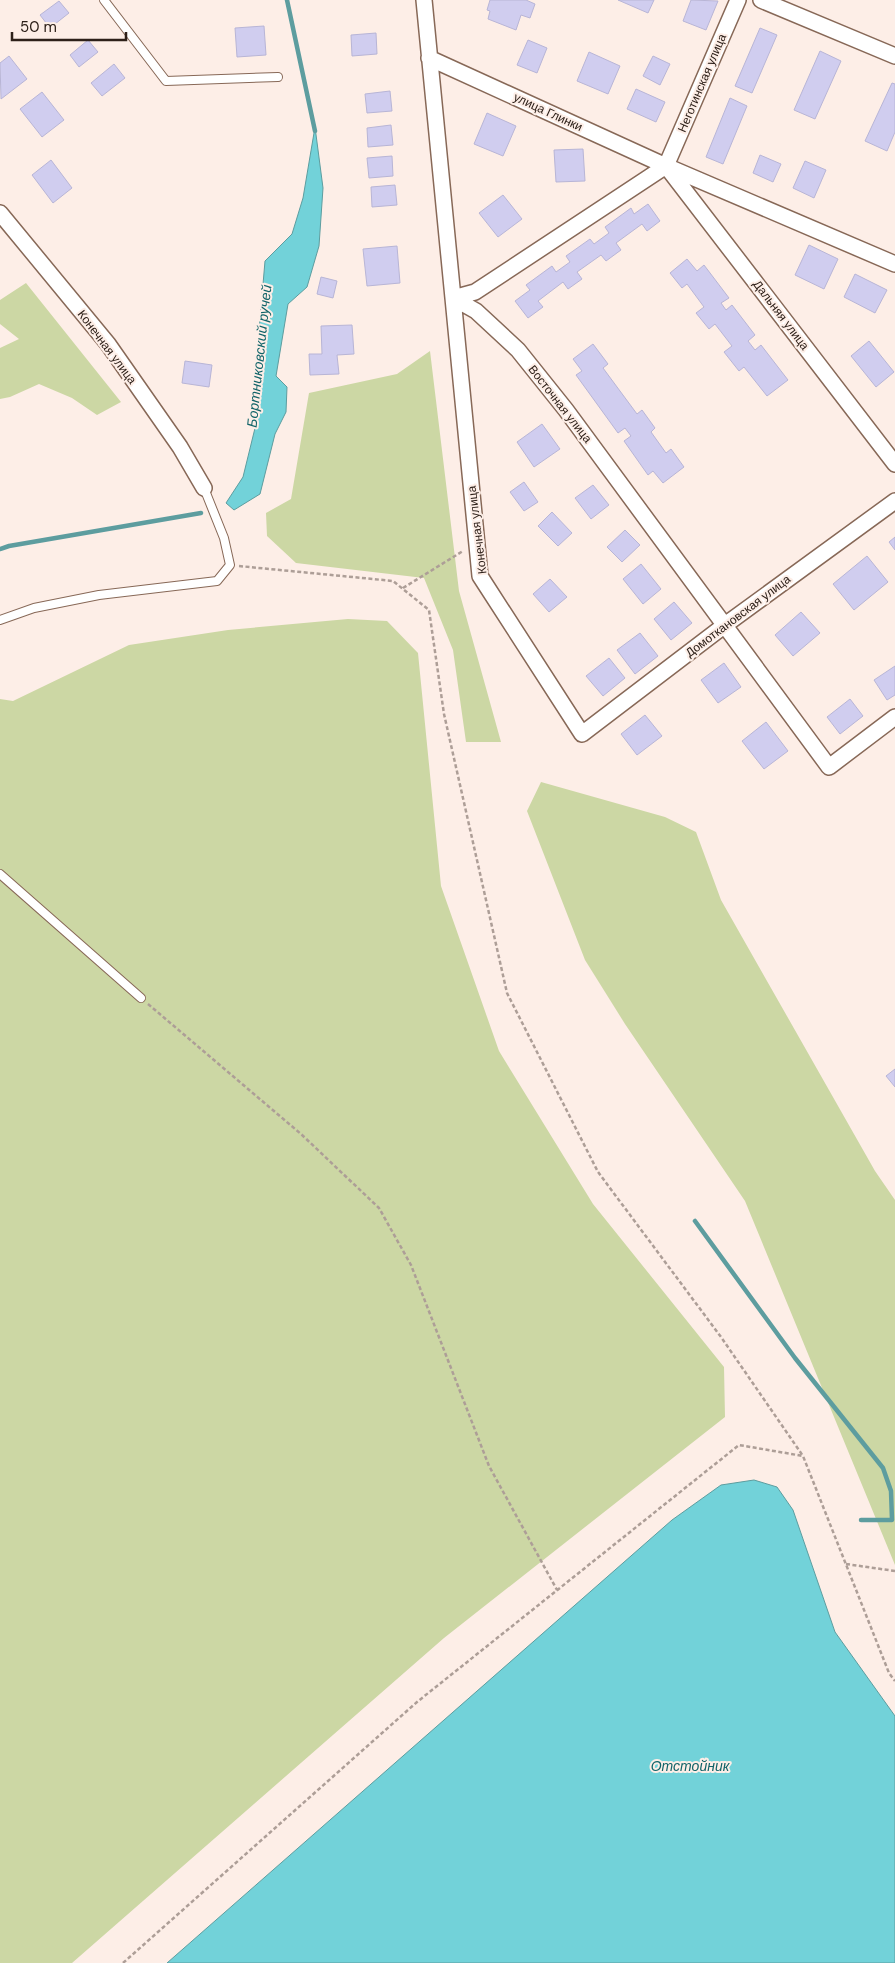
<svg xmlns="http://www.w3.org/2000/svg" width="895" height="1963" viewBox="0 0 895 1963" font-family="'DM Sans',sans-serif">
	<style>
		.green { fill: #ccd7a4 }
		.water { fill: #72d2d9; stroke: #5d9d9f }
		.lines { fill: none; stroke-linecap: round; stroke-linejoin: round }
		.stream { stroke: #5d9d9f; stroke-width: 4.5 }
		.building { fill: #d0cdef; stroke: #b8b5d6 }
		.service-casing { stroke: #876857; stroke-width: 10 }
		.minor-casing { stroke: #876857; stroke-width: 18 }
		.path { stroke: #ad9e97; stroke-width: 2.5; stroke-dasharray: 4 2.5; stroke-linecap: butt }
		.service { stroke: #fff; stroke-width: 8 }
		.minor { stroke: #fff; stroke-width: 15 }
		.labels { text-anchor: middle; dominant-baseline: central; stroke-width: 4; stroke-linejoin: round; paint-order: stroke }
		.street-label { font-size: 12px; fill: #2d2019; stroke: #fdeee7 }
		.water-label { font-size: 14px; font-style: italic; fill: #116368; stroke: #fdeee7 }
	</style>
	<rect width="100%" height="100%" fill="#fdeee7"/>
	<!-- green -->
	<path class="green" d="M26,283L121,402L97,415L72,398L39,384L10,397L0,399V348L19,339L0,324V300Z
		M430,351L459,591L501,742H466L453,650L424,578L296,563L267,536L266,513L291,499L309,393L397,374Z
		M348,619L387,621L418,653L441,886L499,1051L593,1204L724,1367L725,1417L444,1638L72,1963H0V699L13,701L129,645L228,630Z
		M541,782L665,817L696,832L721,900L875,1171L895,1200V1565L745,1201L625,1024L585,960L527,811Z"/>
	<!-- water -->
	<path class="water" d="M315,127L323,188L319,246L307,287L288,304L276,376L287,387L286,412L275,434L260,494L234,510L226,503L243,477L256,424V366L265,261L292,234L303,198Z
		M754,1480L777,1487L793,1510L835,1632L895,1716V1963H167L672,1520L721,1485Z"/>
	<g class="lines">
		<!-- stream -->
		<path class="stream" d="M287,0L315,131
			M0,549L9,546L201,513
			M695,1221L795,1358L883,1468L891,1491L892,1520H861"/>
	</g>
	<!-- building -->
	<path class="building" d="M490,0H526L535,4L530,18L521,15L516,30L488,19L490,11L487,10Z
		M618,0H654L648,13Z
		M691,0L718,1L706,30L683,21Z
		M59,1L69,13L50,28L40,15Z
		M264,26L266,55L237,57L235,28Z
		M760,28L777,35L752,93L735,86Z
		M376,33L377,54L352,56L351,35Z
		M88,40L98,52L79,67L70,55Z
		M528,40L547,48L537,73L517,65Z
		M820,51L841,61L815,119L794,110Z
		M589,52L620,66L608,94L577,81Z
		M9,56L27,79L1,99L0,63Z
		M653,56L670,64L660,85L643,76Z
		M114,64L125,78L102,96L91,83Z
		M892,83L895,84V132L887,151L865,141Z
		M636,89L665,102L656,122L627,109Z
		M390,91L392,111L367,113L365,94Z
		M42,92L64,120L42,137L20,109Z
		M730,98L747,106L723,164L706,157Z
		M487,113L516,126L503,156L474,144Z
		M391,125L393,145L368,147L367,128Z
		M583,149L585,181L556,182L554,150Z
		M760,155L781,164L773,182L753,173Z
		M392,156L393,176L369,178L367,158Z
		M51,160L72,188L53,203L32,175Z
		M805,161L826,170L814,198L793,188Z
		M395,185L397,205L372,207L371,187Z
		M503,195L522,219L498,237L479,213Z
		M648,204L660,221L647,231L642,224L616,243L621,250L606,261L601,255L577,272L582,279L568,289L563,282L538,301L543,307L528,318L515,301L530,290L526,285L552,266L556,272L570,262L566,256L590,239L594,244L609,233L605,227L631,208L634,214Z
		M809,245L838,259L824,289L795,275Z
		M397,246L400,283L367,286L363,249Z
		M687,259L697,271L704,265L729,298L721,303L726,310L732,305L755,335L748,341L755,350L761,345L788,380L767,396L744,367L739,371L724,352L732,346L715,324L709,329L696,313L704,307L687,284L682,288L670,273Z
		M855,274L887,290L875,313L844,297Z
		M321,277L337,281L333,298L317,294Z
		M352,325L354,354L337,355L339,374L310,375L309,354H322L321,326Z
		M869,341L894,372L876,387L851,356Z
		M593,344L608,364L603,368L637,414L642,410L655,428L651,432L666,453L671,449L684,467L663,483L653,471L648,475L624,441L631,436L625,428L618,433L576,375L582,371L573,359Z
		M185,361L212,365L209,387L182,383Z
		M542,424L560,449L534,467L517,442Z
		M524,482L538,502L524,511L510,492Z
		M593,485L609,505L591,519L575,498Z
		M552,512L572,533L558,546L538,526Z
		M625,530L640,545L622,562L607,547Z
		M895,537V550L889,542Z
		M867,556L888,582L854,610L833,584Z
		M641,564L661,589L643,604L623,579Z
		M550,579L567,597L549,612L533,594Z
		M674,602L692,623L671,640L654,619Z
		M801,612L820,633L793,656L775,635Z
		M640,633L658,656L635,674L617,650Z
		M609,658L625,678L603,696L586,676Z
		M724,663L741,687L718,703L701,680Z
		M895,666V695L887,700L874,680Z
		M850,699L863,716L840,734L827,717Z
		M645,715L662,736L637,755L621,734Z
		M766,722L788,751L764,769L742,741Z
		M895,1069V1087L886,1076Z"/>
	<g class="lines">
		<!-- service casing -->
		<g class="service-casing">
			<path id="service" d="M104,0L166,81L278,77
				M0,620L34,608L99,595L217,581L230,565L224,538L204,488
				M0,874L141,998"/>
		</g>
		<!-- minor casing -->
		<g class="minor-casing">
			<path id="minor" d="M424,0L453,298L476,311L518,350L566,410L829,767L895,717
				M761,0L895,56
				M429,58L666,166L895,464
				M666,166L738,0
				M0,213L108,344L180,447L204,488
				M895,264L666,166L475,292L453,298L480,576L582,734L725,625L895,501"/>
		</g>
		<!-- path -->
		<path class="path" d="M239,566L393,581L429,610L444,714L507,993L598,1172L721,1337L803,1456
			M403,588L463,551
			M148,1004L301,1134L379,1208L411,1265L489,1466L557,1590
			M846,1564L895,1571
			M123,1963L417,1702L739,1445L803,1456L889,1673L895,1681"/>
		<!-- service -->
		<use href="#service" class="service"/>
		<!-- minor -->
		<use href="#minor" class="minor"/>
	</g>
	<g class="labels">
		<!-- street labels -->
		<g class="street-label">
			<text transform="translate(702 83) rotate(-67)">Неготинская улица</text>
			<text transform="translate(548 112) rotate(25)">улица Глинки</text>
			<text transform="translate(781 315) rotate(53)">Дальняя улица</text>
			<text transform="translate(107 347) rotate(53)">Конечная улица</text>
			<text transform="translate(560 404) rotate(52)">Восточная улица</text>
			<text transform="translate(477 530) rotate(-97)">Конечная улица</text>
			<text transform="translate(738 616) rotate(-37)">Домоткановская улица</text>
		</g>
		<!-- water labels -->
		<g class="water-label">
			<text transform="translate(259 356) rotate(-84)">Бортниковский ручей</text>
			<text x="690" y="1766">Отстойник</text>
		</g>
	</g>
	<!-- scale -->
	<path d="M12 32v8h114v-8" fill="none" stroke="#2d2019" stroke-width="2.5"/>
	<text x="20" y="32" font-size="15" fill="#2d2019" stroke="#fdeee7" stroke-width="4" paint-order="stroke">50 m</text>
</svg>
